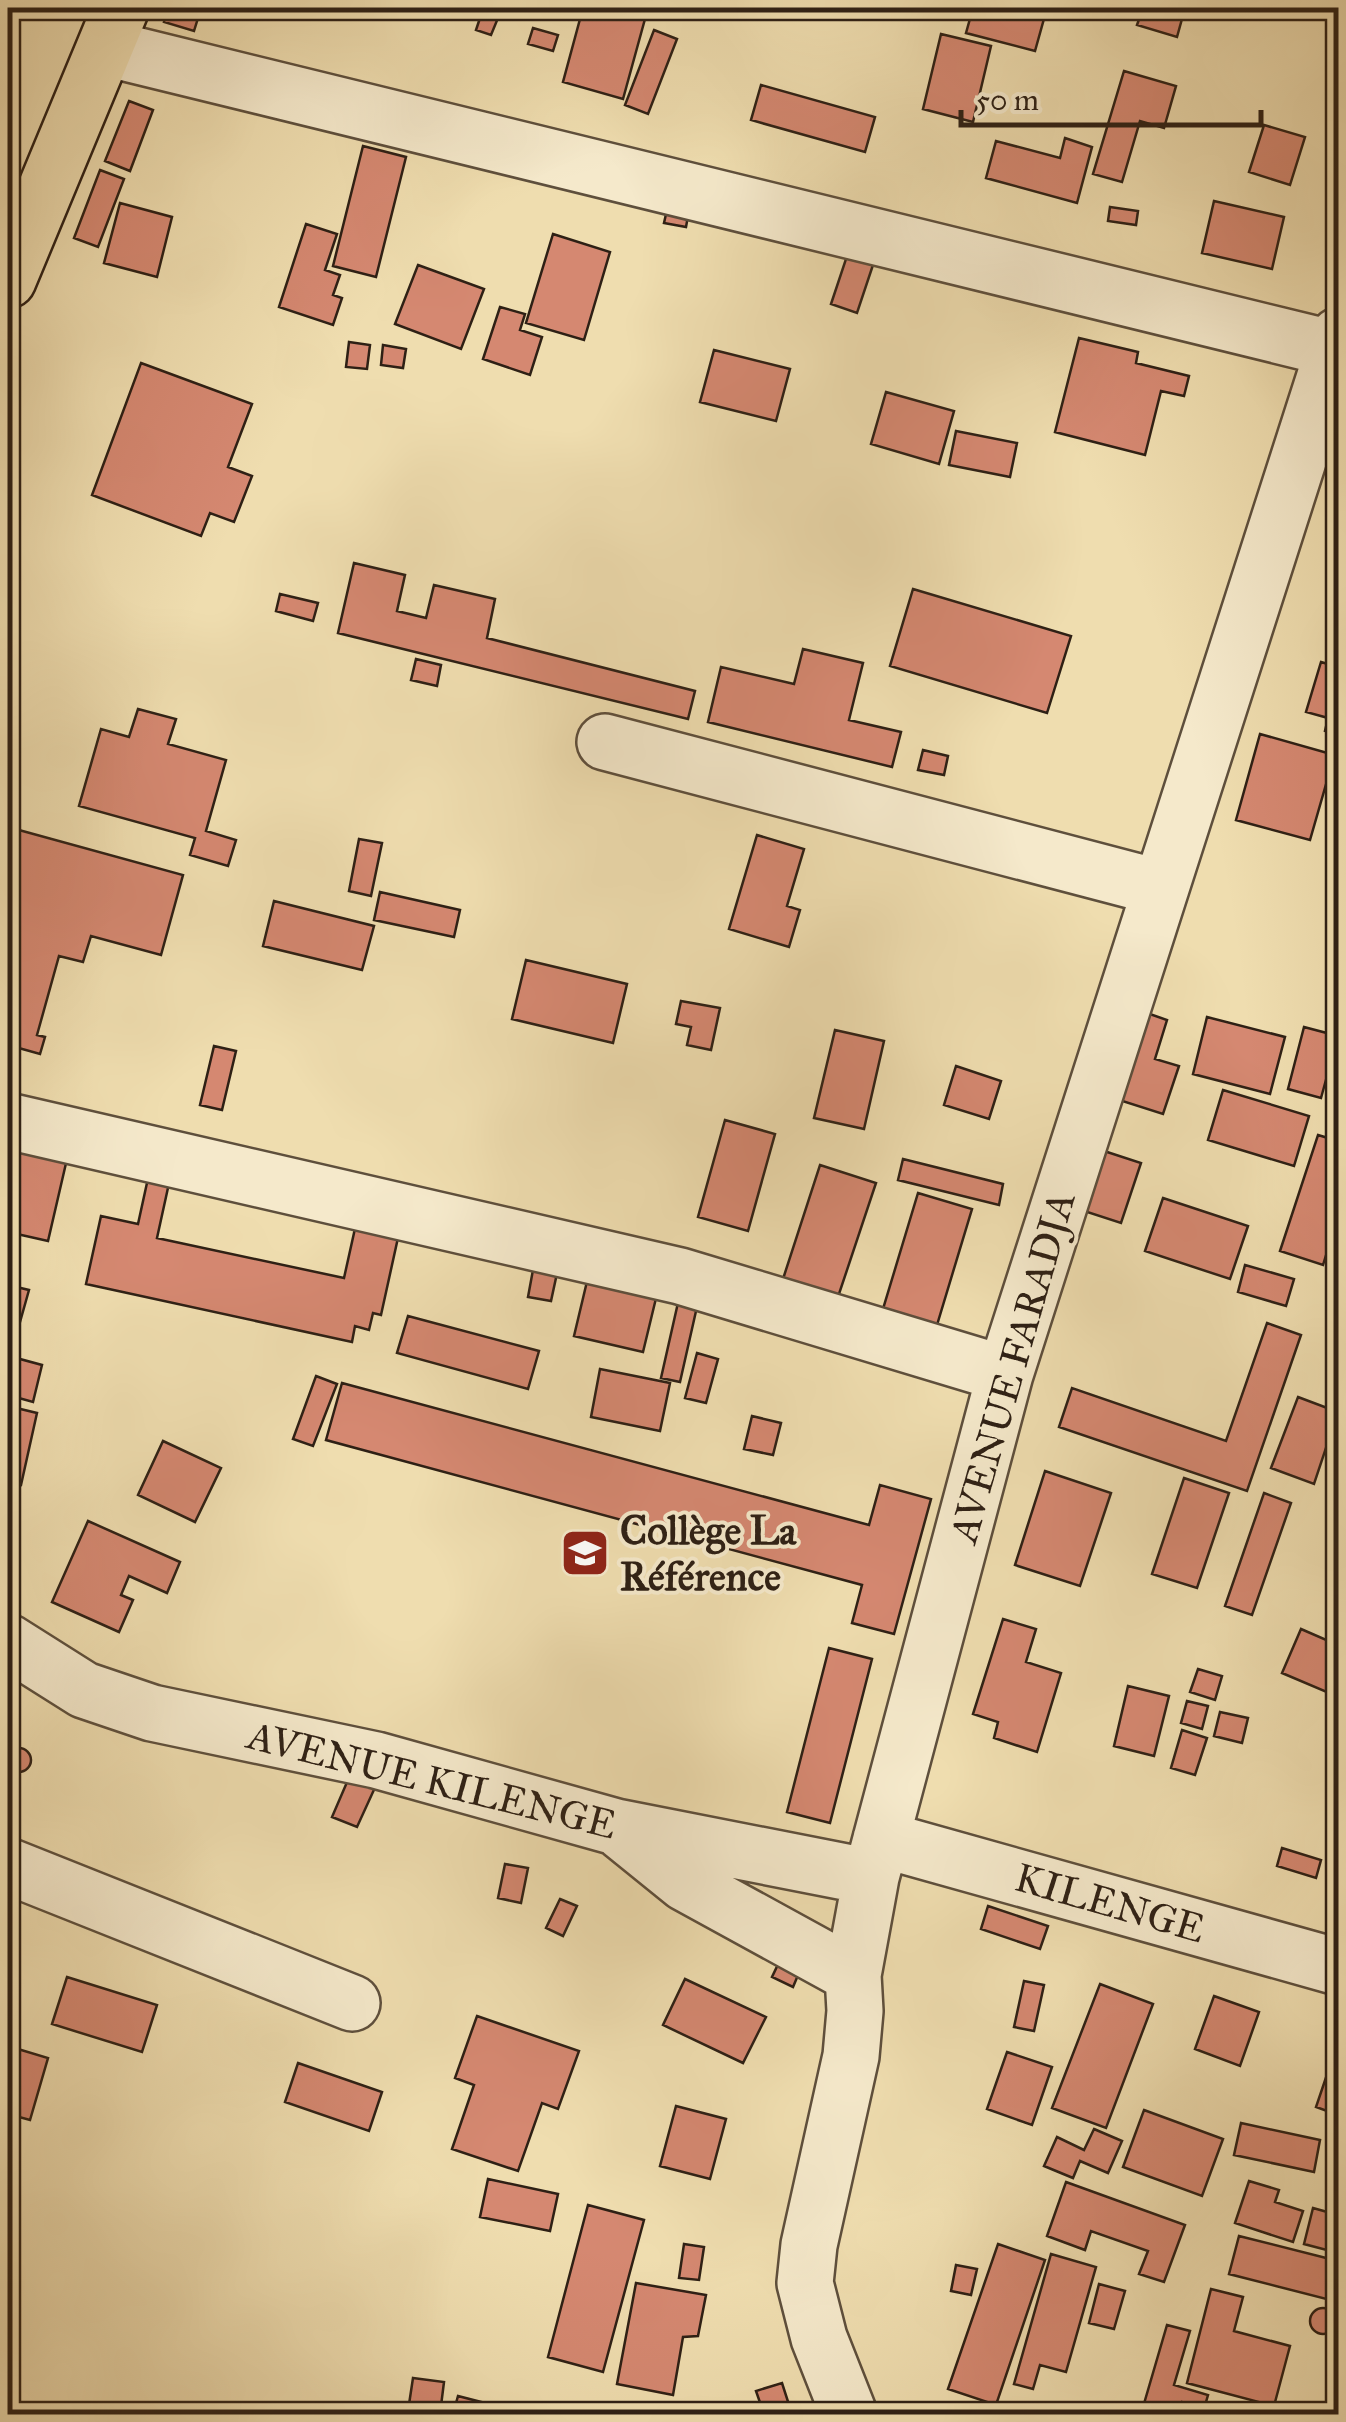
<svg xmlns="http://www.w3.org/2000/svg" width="1346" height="2422" viewBox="0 0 1346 2422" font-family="'IM FELL Great Primer',serif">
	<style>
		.building { fill: #d58871; stroke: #2e2015; stroke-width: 2.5 }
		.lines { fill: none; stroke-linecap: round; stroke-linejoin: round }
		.minor-casing { stroke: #5e4f3c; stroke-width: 60 }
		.major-casing { stroke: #2e2015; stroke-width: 60 }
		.minor { stroke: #f5e9cb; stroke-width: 55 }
		.major { stroke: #efddaf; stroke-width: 55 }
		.labels { text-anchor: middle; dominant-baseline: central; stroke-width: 8; stroke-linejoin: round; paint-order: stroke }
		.street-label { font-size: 40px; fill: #2e2015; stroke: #f5e9cb }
		.poi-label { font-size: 40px; font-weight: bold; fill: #2e2015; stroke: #f5e9cb; text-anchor: start }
	</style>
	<rect width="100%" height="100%" fill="#efddaf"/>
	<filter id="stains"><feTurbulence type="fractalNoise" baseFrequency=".002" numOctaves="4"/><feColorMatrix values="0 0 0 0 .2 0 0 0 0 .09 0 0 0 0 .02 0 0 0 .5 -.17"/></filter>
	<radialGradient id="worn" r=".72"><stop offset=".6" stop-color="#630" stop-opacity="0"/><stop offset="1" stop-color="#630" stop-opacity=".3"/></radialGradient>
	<!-- building -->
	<path class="building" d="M168,8L198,18L194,31L164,22Z
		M297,8H336L333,18Z
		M583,8H648L623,99L563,82Z
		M973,8H1047L1035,51L966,33Z
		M1143,8H1185L1177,37L1137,25Z
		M482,12L498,18L491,35L476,30Z
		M533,28L558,35L553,51L528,44Z
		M654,30L677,39L648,114L625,105Z
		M941,34L991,46L973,122L923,109Z
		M1124,71L1176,86L1164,128L1140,121L1122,182L1093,174Z
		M761,85L875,117L865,152L751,120Z
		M129,101L153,110L130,171L105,161Z
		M1264,125L1305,137L1290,185L1249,172Z
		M1065,138L1092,147L1077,203L986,178L996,141L1060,158Z
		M363,146L406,157L376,277L333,266Z
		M100,170L124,179L98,247L74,238Z
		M669,201L690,205L686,227L664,223Z
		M1214,201L1284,217L1272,269L1202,253Z
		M120,203L172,217L157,277L104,263Z
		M1110,207L1138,211L1136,225L1108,221Z
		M306,224L337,234L325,270L340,275L333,295L342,298L333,325L279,307Z
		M553,234L610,252L584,340L526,323Z
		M848,253L874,262L857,313L831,304Z
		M418,265L484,289L461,349L395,324Z
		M500,307L525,314L520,330L542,337L530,375L483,359Z
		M1079,338L1138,352L1136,363L1189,376L1184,396L1161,391L1145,455L1055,432Z
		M349,342L370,345L367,369L346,367Z
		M383,345L406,349L403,368L381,365Z
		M714,350L790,369L776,421L700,402Z
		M141,363L252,404L228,467L252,476L234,522L210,513L201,536L92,495Z
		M886,392L954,411L939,464L871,444Z
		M956,431L1017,443L1010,477L949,465Z
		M354,563L405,575L397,611L426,618L434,585L495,599L487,638L695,691L688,719L338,633Z
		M913,589L1071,636L1047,713L890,666Z
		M280,594L318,603L313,621L276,611Z
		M803,649L863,663L849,720L901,732L892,767L708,722L721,667L794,684Z
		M416,659L441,665L437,686L411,680Z
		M1321,662L1338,667V735L1325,731L1328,718L1306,712Z
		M138,709L176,719L168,744L226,760L206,831L236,840L228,866L190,855L195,838L79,806L101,729L129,737Z
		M1260,734L1338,756V785L1327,781L1310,840L1236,820Z
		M923,750L948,756L944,775L918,770Z
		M8,827L183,875L161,955L91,936L83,962L59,956L37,1035L45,1037L40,1054L8,1045Z
		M757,835L804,849L787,906L800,910L789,947L729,929Z
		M359,839L382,843L371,896L349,891Z
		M380,892L460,910L454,937L374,920Z
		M274,901L374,926L362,970L263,946Z
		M526,960L627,984L613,1043L512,1019Z
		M681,1001L720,1008L711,1050L687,1045L691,1027L676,1024Z
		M1144,1012L1167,1020L1155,1059L1179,1066L1163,1114L1116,1099Z
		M1207,1017L1285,1037L1270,1094L1193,1074Z
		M1304,1027L1338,1036L1321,1098L1288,1089Z
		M835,1030L884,1041L864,1129L814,1118Z
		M214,1046L236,1051L222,1110L200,1105Z
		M956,1066L1001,1081L989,1119L944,1105Z
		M1223,1090L1309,1116L1294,1166L1208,1140Z
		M725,1120L775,1134L748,1231L698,1217Z
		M20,1135L70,1146L48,1241L8,1232V1190Z
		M1318,1135L1338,1141V1216L1323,1265L1280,1251Z
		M1101,1150L1141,1163L1121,1223L1081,1210Z
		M903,1159L1003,1184L999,1205L898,1180Z
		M152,1160L173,1165L157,1238L344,1278L360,1206L403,1215L381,1315L373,1313L369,1330L355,1326L352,1342L86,1284L101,1216L138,1224Z
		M820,1165L876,1183L838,1297L783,1279Z
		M918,1193L972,1209L937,1325L883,1309Z
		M1163,1198L1248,1226L1230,1279L1145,1251Z
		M535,1259L559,1264L551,1301L528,1297Z
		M1245,1265L1294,1279L1286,1306L1238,1292Z
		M589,1273L658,1290L643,1352L574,1336Z
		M8,1285L29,1290L20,1322L8,1319Z
		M682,1285L701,1289L680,1382L661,1378Z
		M408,1316L539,1351L528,1389L397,1353Z
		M1267,1323L1301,1335L1247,1491L1059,1427L1072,1388L1226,1441Z
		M8,1343L12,1344L9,1356L42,1365L33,1402L8,1395Z
		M697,1353L718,1359L706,1403L685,1398Z
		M600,1369L670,1383L660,1431L591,1417Z
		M316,1376L337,1384L313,1446L293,1439Z
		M342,1383L869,1525L880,1485L931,1499L894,1634L852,1623L862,1585L326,1440Z
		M1298,1397L1338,1412L1314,1484L1271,1468Z
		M8,1406L37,1413L21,1485L8,1482Z
		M752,1416L781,1423L773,1455L744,1449Z
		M163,1441L221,1468L195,1522L138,1495Z
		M1045,1471L1111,1493L1080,1586L1015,1565Z
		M1184,1478L1229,1493L1197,1588L1152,1574Z
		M1264,1493L1291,1503L1252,1615L1225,1606Z
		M88,1521L180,1562L167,1593L129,1576L121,1595L133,1600L119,1632L52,1602Z
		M1003,1619L1036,1629L1026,1662L1061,1673L1037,1752L994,1738L998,1722L973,1714Z
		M1301,1629L1338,1645L1336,1696L1282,1673Z
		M829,1648L872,1659L830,1823L787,1812Z
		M1198,1669L1222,1676L1215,1700L1190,1692Z
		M1128,1686L1169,1696L1154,1756L1114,1746Z
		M1187,1701L1208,1706L1202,1729L1181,1723Z
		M1220,1712L1248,1718L1242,1743L1214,1736Z
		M1182,1730L1207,1738L1195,1775L1171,1768Z
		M7 1760a12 12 0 1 1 24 0a12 12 0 1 1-24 0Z
		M357,1759L383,1770L357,1827L332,1817Z
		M1282,1848L1321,1860L1316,1878L1277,1866Z
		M505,1864L528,1868L521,1903L498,1898Z
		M560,1899L577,1906L563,1936L546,1928Z
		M988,1906L1048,1926L1040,1949L981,1929Z
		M784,1952L804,1961L793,1987L772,1977Z
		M67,1977L157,2005L142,2052L52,2024Z
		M685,1979L766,2017L743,2063L663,2025Z
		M1024,1981L1044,1985L1034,2031L1014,2027Z
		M1100,1984L1153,2004L1106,2128L1052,2108Z
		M1214,1996L1259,2012L1240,2066L1195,2049Z
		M477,2016L579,2051L558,2109L542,2103L518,2171L452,2149L474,2085L455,2078Z
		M1338,2042V2115L1316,2107Z
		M8,2046L48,2058L30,2120L8,2114Z
		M1007,2052L1052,2067L1032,2125L987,2109Z
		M298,2063L382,2092L369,2131L285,2102Z
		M676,2106L726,2119L710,2179L660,2166Z
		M1144,2110L1223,2139L1202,2196L1123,2167Z
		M1241,2123L1320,2140L1314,2172L1234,2155Z
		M1094,2129L1122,2141L1108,2173L1080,2161L1073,2178L1044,2166L1057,2137L1084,2150Z
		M488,2179L558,2194L550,2231L480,2217Z
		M1249,2181L1279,2190L1275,2202L1303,2211L1293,2242L1235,2223Z
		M1066,2182L1185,2225L1164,2282L1139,2274L1148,2251L1091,2231L1085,2250L1047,2236Z
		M588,2205L644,2220L603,2372L548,2357Z
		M1313,2208L1338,2215V2253L1304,2244Z
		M1239,2236L1338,2261V2302L1229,2274Z
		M684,2244L704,2247L699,2280L679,2278Z
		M998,2244L1045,2260L996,2405L948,2389Z
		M1051,2254L1096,2267L1066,2372L1040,2365L1033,2389L1014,2384Z
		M956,2265L977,2269L971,2295L951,2291Z
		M636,2283L706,2295L698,2336L683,2337L673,2395L617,2384Z
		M1099,2284L1125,2291L1114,2329L1089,2323Z
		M1211,2289L1243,2297L1234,2331L1290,2346L1274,2406L1187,2383Z
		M1310 2321a13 13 0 1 1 26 0a13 13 0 1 1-26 0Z
		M1167,2325L1190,2331L1174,2385L1208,2395L1204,2409L1182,2402L1178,2414H1141Z
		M413,2378L444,2382L440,2414L408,2411Z
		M782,2383L792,2414H764L756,2391Z
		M458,2396L485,2403L482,2414H453Z"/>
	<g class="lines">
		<!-- minor casing -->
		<g class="minor-casing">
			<path id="minor" d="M106,48L1334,349
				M605,742L1161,888
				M8,1121L680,1276L1005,1374
				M8,1642L84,1690L152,1713L376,1760L616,1827L871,1877
				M622,1832L685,1883L853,1975
				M881,1839L1338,1967
				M8,1866L352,2003
				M849,2414L819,2338L805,2283L809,2245L851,2056L855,2011L853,1975L871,1877L1005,1374L1338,336"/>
		</g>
		<!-- major casing -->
		<g class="major-casing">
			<path id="major" d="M8,280L121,8"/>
		</g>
		<!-- minor -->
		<use href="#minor" class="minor"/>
		<!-- major -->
		<use href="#major" class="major"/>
	</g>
	<!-- icons -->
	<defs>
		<g id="school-square" transform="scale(2.5)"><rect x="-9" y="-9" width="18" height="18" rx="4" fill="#8f2418" stroke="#f5e9cb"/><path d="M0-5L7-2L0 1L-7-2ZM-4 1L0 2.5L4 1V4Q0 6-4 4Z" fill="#fff"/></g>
	</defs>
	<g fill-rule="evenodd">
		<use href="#school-square" x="585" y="1553"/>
	</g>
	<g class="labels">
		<!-- street labels -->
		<g class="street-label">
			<text transform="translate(1012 1367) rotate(-74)">AVENUE FARADJA</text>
			<text transform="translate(432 1780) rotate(14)">AVENUE KILENGE</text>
			<text transform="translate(1110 1903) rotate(16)">KILENGE</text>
		</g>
		<!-- poi labels -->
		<g class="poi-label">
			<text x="620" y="1530">Collège La<tspan x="620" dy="46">Référence</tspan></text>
		</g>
	</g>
	<!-- margin -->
	<rect width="1346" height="2422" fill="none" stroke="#efddaf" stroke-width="40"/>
	<rect x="10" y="10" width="1326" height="2402" fill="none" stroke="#2e2015" stroke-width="5"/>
	<rect x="20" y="20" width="1306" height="2382" fill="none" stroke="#2e2015" stroke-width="2.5"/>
	<!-- scale -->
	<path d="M961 110v15h300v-15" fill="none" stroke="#2e2015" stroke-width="5"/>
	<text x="976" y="110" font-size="30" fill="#2e2015" stroke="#f5e9cb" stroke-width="8" paint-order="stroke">50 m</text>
	<rect width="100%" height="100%" filter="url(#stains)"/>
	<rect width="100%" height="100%" fill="url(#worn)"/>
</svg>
